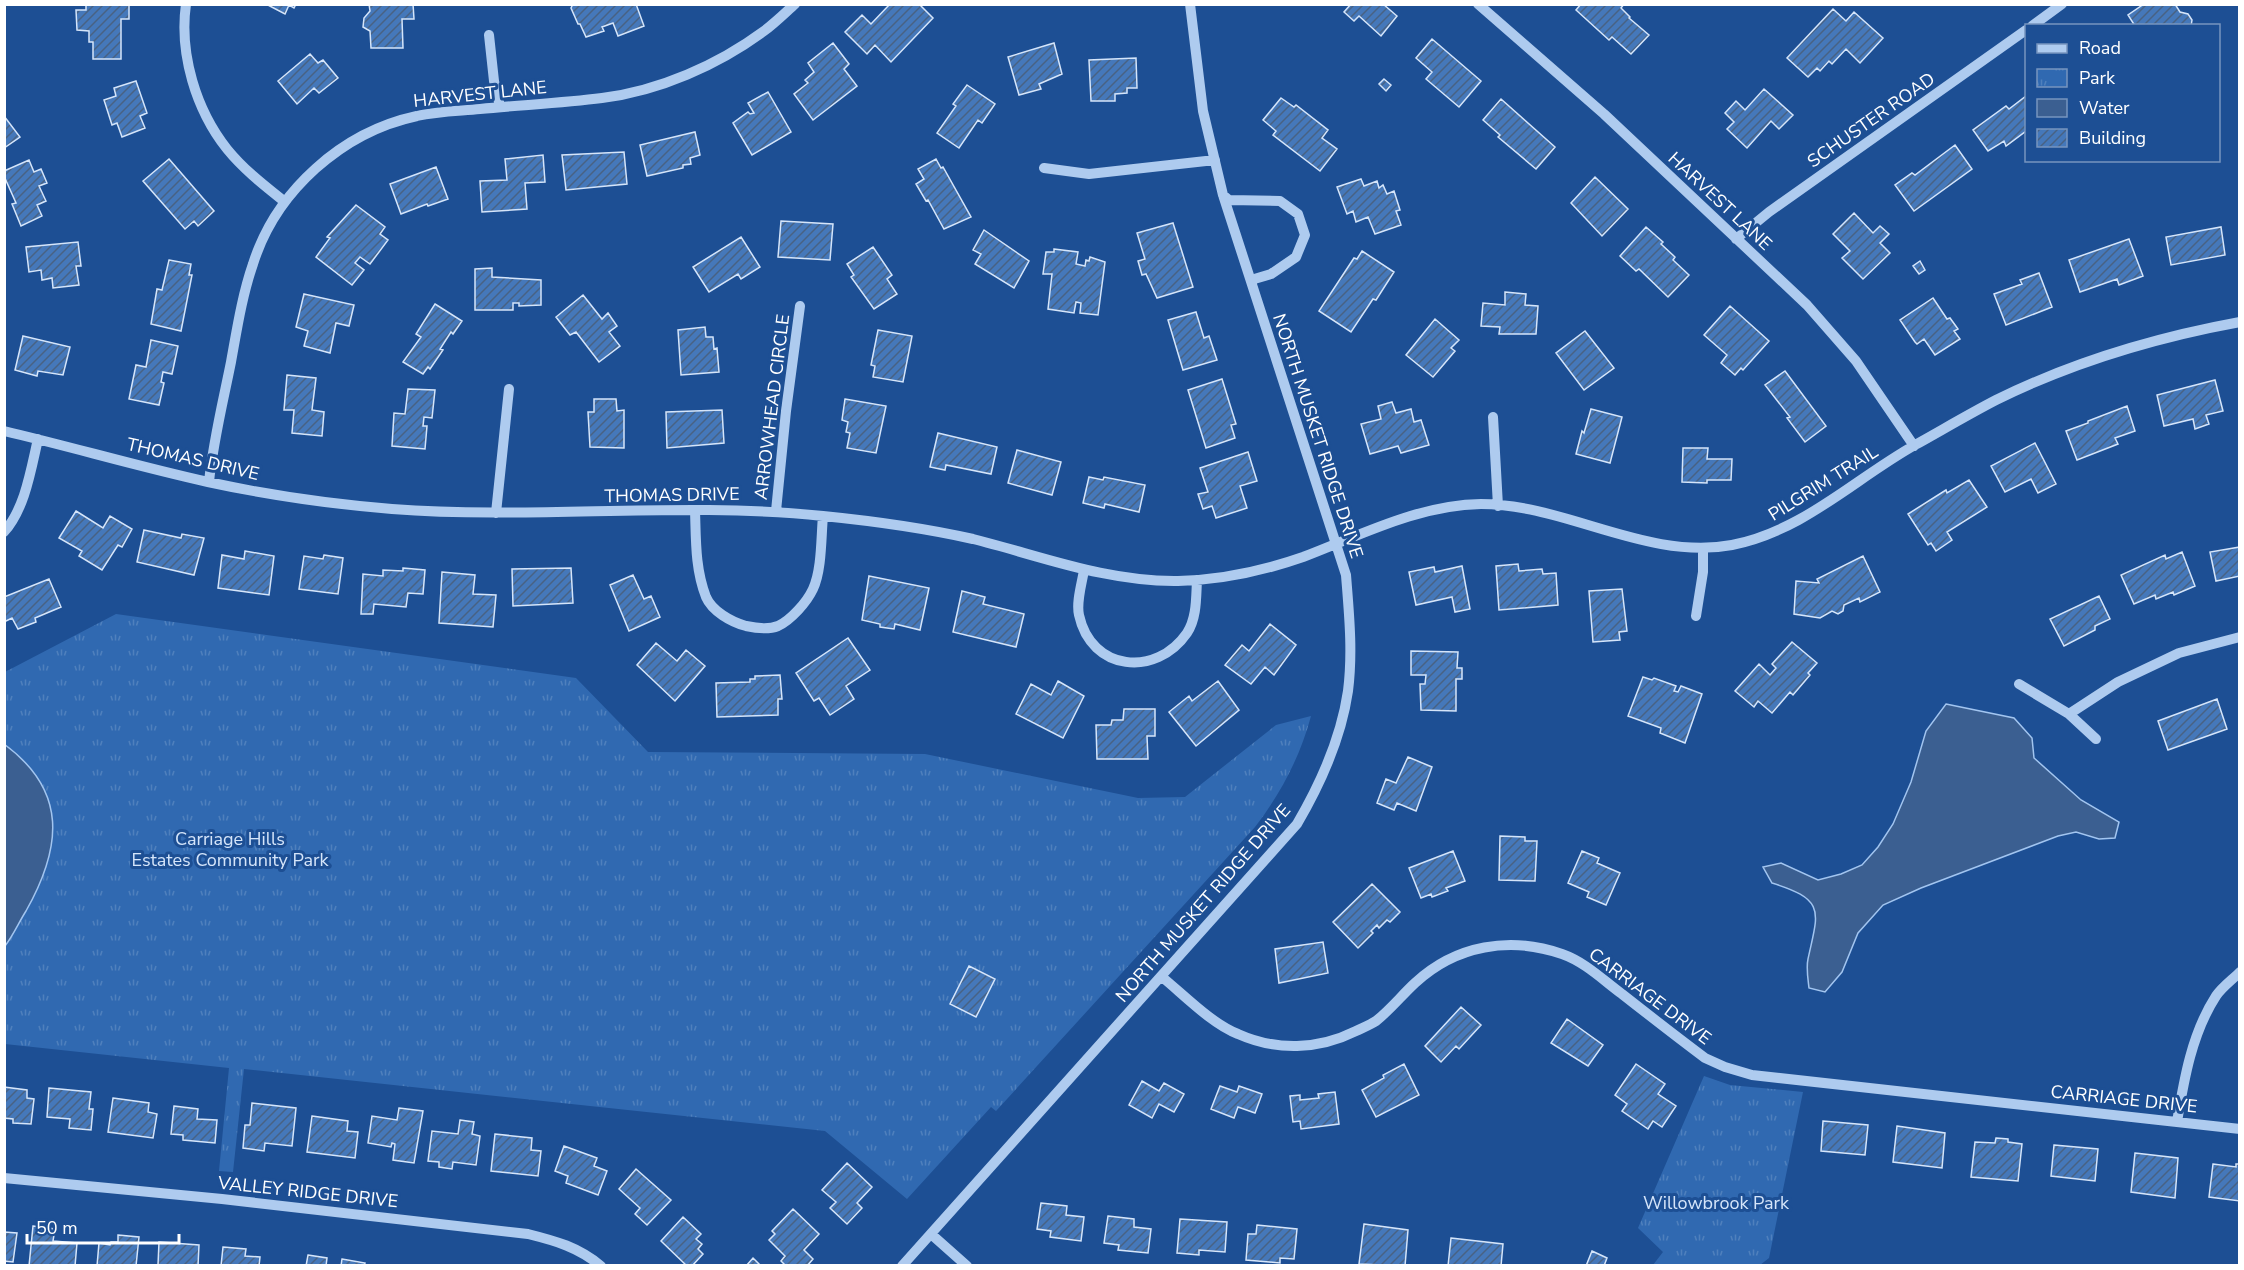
<svg xmlns="http://www.w3.org/2000/svg" width="2244" height="1270" viewBox="0 0 2244 1270" font-family="'Nunito Sans',sans-serif">
	<style>
		.park { fill: url(#park-tufts) }
		.water { fill: #3b5f91; stroke: #a2c5f0; stroke-width: 1.5 }
		.building { fill: url(#building-hatch); stroke: #d5e5fa; stroke-width: 1.5 }
		.lines { fill: none; stroke-linecap: round; stroke-linejoin: round }
		.minor { stroke: #aecbef; stroke-width: 10 }
		.labels { text-anchor: middle; dominant-baseline: central; stroke-width: 6; stroke-linejoin: round; paint-order: stroke }
		.street-label { font-size: 18px; fill: #fff; stroke: #1d4f94 }
		.park-label { font-size: 18px; fill: #d5e5fa; stroke: #1d4f94 }
	</style>
	<defs>
		<pattern id="park-tufts" width="24" height="20" patternUnits="userSpaceOnUse" patternTransform="scale(1.5)"><rect width="24" height="20" fill="#3069b1"/><path d="M3 7l-1-3M5 7V3M7 7l1-3M15 17l-1-3M17 17v-4M19 17l1-3" fill="none" stroke="#4f80bd"/></pattern>
		<pattern id="building-hatch" width="6" height="6" patternUnits="userSpaceOnUse" patternTransform="scale(1.5)"><rect width="6" height="6" fill="#4578ba"/><path d="M-1 1l2-2M0 6l6-6M5 7l2-2" fill="none" stroke="#486283"/></pattern>
	</defs>
	<rect width="100%" height="100%" fill="#1d4f94"/>
	<!-- park -->
	<path class="park" d="M116,614L576,678L648,752L925,754L1138,798L1185,797L1276,725L1311,716C1300,757 1281,793 1255,827L996,1111L991,1107L907,1199L825,1131L244,1069L233,1172L219,1171L229,1068L5,1044V672Z
		M1704,1076L1730,1085L1803,1092L1769,1258L1760,1265H1653L1663,1252L1638,1228Z"/>
	<!-- water -->
	<path class="water" d="M1946,704L2014,718L2032,738L2034,758L2081,800L2119,822L2115,838L2099,839L2076,832L2058,836L1921,888L1883,905L1858,933L1842,972L1825,992L1809,988C1808,979 1806,968 1808,959C1818,912 1827,900 1772,883L1763,867L1781,863L1818,880L1841,874L1862,865L1878,847L1893,824L1911,782L1926,731Z
		M4,744C68,791 62,847 26,911C19,922 13,936 5,946Z"/>
	<!-- building -->
	<path class="building" d="M86,4H129V19H121V59H93V42H89V31L77,30L76,10H86Z
		M266,4H296L294,8L289,5L285,14Z
		M369,4H413L414,19H402L403,48H371L370,31L363,27L364,18L370,11Z
		M573,4H636L644,26L618,36L613,23L602,27L604,31L586,37L580,24H578L571,8Z
		M890,4H919L933,18L891,62L875,45L867,54L845,32L862,15L871,24Z
		M1351,4H1383L1397,16L1381,36L1359,16L1354,21L1344,12Z
		M1581,4H1624L1621,8L1630,17L1629,18L1649,35L1631,54L1612,37L1609,40L1576,10Z
		M2144,4H2175L2180,12L2188,14L2192,20L2191,26H2135L2128,15Z
		M1833,9L1846,21L1854,12L1883,38L1860,63L1846,49L1832,64L1829,61L1820,71L1817,68L1808,77L1787,58Z
		M1432,39L1481,81L1459,107L1426,79L1432,72L1416,58Z
		M833,43L849,64L844,69L857,86L813,120L794,94L808,83L805,80L814,72L808,63Z
		M1054,43L1062,74L1039,84L1041,89L1019,95L1008,57Z
		M310,54L318,63L323,60L338,78L319,93L314,88L297,104L278,81Z
		M1136,58L1137,88H1127V93L1115,94V101H1091L1089,60Z
		M1384,79L1391,85L1386,91L1379,84Z
		M136,81L147,113L140,116L145,128L122,137L117,123L112,125L104,100L116,96L114,88Z
		M967,85L995,104L982,123L978,120L959,148L937,133L956,106L953,104Z
		M1764,89L1793,115L1779,129L1771,121L1747,148L1727,129L1734,122L1725,113L1736,101L1745,110Z
		M768,92L791,132L752,155L733,123L748,112L750,114L754,113L748,103Z
		M2026,96V131L2006,146L2004,141L1988,151L1973,130L2006,106L2009,109Z
		M1281,98L1294,107L1296,105L1328,130L1322,138L1337,149L1320,171L1273,135L1276,131L1263,120Z
		M1501,99L1555,147L1536,169L1498,137L1500,135L1483,120Z
		M4,116L20,137L4,148Z
		M695,132L700,155L690,158L691,164L683,165V168L647,176L640,145Z
		M1955,145L1972,169L1914,211L1895,185L1912,173L1915,175Z
		M624,152L627,184L566,190L562,155Z
		M543,155L545,182L525,183L527,209L482,212L480,181L507,180L505,159Z
		M169,159L214,211L198,226L194,221L185,229L143,181Z
		M936,159L941,168L943,167L971,217L944,229L928,200L926,201L916,184L924,179L918,169Z
		M29,160L34,172L41,169L47,183L39,186L46,201L37,205L42,216L21,226L12,204L16,203L4,176V171Z
		M436,167L448,199L428,206L427,204L401,214L390,184Z
		M1595,177L1628,209L1602,236L1571,203Z
		M1361,179L1364,186L1377,181L1379,188L1383,185L1387,194L1394,191L1400,210L1396,211L1401,225L1375,234L1368,217L1356,222L1353,211L1347,214L1337,187Z
		M356,205L385,227L380,234L388,240L370,264L360,257L355,263L364,270L352,285L316,257L330,238L327,237Z
		M1854,213L1873,233L1880,226L1889,234L1880,243L1890,253L1863,279L1842,258L1850,251L1833,234Z
		M781,221L833,224L830,260L778,257Z
		M1173,223L1193,287L1157,298L1146,274L1142,275L1138,261L1145,259L1137,233Z
		M1646,227L1663,242L1661,244L1675,257L1673,260L1689,275L1668,297L1639,269L1636,271L1620,256Z
		M2221,227L2225,255L2171,265L2166,237Z
		M984,230L1029,261L1014,288L975,264L981,254L973,250Z
		M741,237L760,267L741,279L738,274L709,292L693,267Z
		M2129,239L2143,276L2119,285L2117,279L2080,292L2069,260Z
		M78,242L81,266H76L79,285L53,288L52,278L42,280L41,270L29,272L26,247Z
		M873,247L892,275L887,279L897,294L874,309L851,277L854,275L847,264Z
		M1054,249L1078,252L1076,264L1085,266L1086,260L1089,261L1090,257L1105,262L1098,315L1080,313L1081,303L1076,302L1074,313L1048,309L1052,274H1043L1046,252H1054Z
		M1362,251L1394,272L1376,300L1373,299L1351,332L1319,311L1354,258L1357,259Z
		M169,260L191,264L189,275H192L181,331L151,324L157,289L162,290Z
		M1920,261L1925,270L1919,274L1913,266Z
		M492,268V277L541,280V305L519,306V303H513V310H475V269Z
		M2039,273L2052,307L2006,325L1994,294L2022,284L2020,280Z
		M1505,292L1526,294L1525,305L1538,306L1536,334H1499L1500,327L1481,326L1483,303L1505,305Z
		M304,294L354,305L349,326L336,323L330,353L304,346L308,331L296,327Z
		M583,295L602,319L608,313L617,326L609,332L620,346L599,362L576,332L570,335L556,317Z
		M1933,298L1947,319L1950,318L1958,329L1954,331L1960,339L1935,355L1924,339L1917,344L1915,342L1900,320Z
		M435,304L462,321L453,334L451,332L440,349L443,350L430,369L428,367L423,374L403,362L421,337L416,334Z
		M1730,306L1769,341L1743,370L1741,368L1735,375L1721,363L1727,355L1704,335Z
		M1196,312L1204,338L1209,336L1217,360L1183,370L1168,320Z
		M1435,319L1459,340L1451,348L1455,351L1433,377L1406,355Z
		M705,327L706,337H713L714,349L717,348L719,372L681,375L678,330Z
		M878,330L912,336L903,382L873,377L875,366L871,365Z
		M1585,331L1614,368L1584,390L1556,353Z
		M23,336L70,347L63,375L38,371L37,376L15,370Z
		M151,340L178,346L172,374L163,372L161,382L164,383L159,405L129,399L136,365L146,367Z
		M1785,371L1826,426L1805,442L1787,418L1790,417L1765,385Z
		M287,375L316,378L312,410L324,412L322,436L292,433L294,410H284Z
		M1222,379L1236,424L1231,425L1235,438L1206,448L1188,390Z
		M2215,380L2223,411L2206,415L2209,424L2195,429L2193,419L2164,426L2157,395Z
		M408,389L435,390L432,418L424,417L423,426H427L425,449L392,446L394,413L405,414Z
		M594,399H616L617,411L624,410V448L590,447L588,412H594Z
		M845,399L886,406L876,453L847,448L850,433L846,432L848,422L842,420Z
		M1392,402L1396,413L1411,409L1414,422L1421,420L1429,445L1401,453L1398,446L1370,454L1361,424L1381,419L1378,406Z
		M2127,406L2135,431L2115,438L2118,444L2077,460L2066,431L2088,423V421Z
		M1591,409L1622,417L1610,463L1576,454L1582,431L1584,433Z
		M722,410L724,443L667,448L666,412Z
		M938,433L997,447L991,474L946,465L945,470L930,467Z
		M2035,443L2056,484L2038,493L2031,479L2005,492L1991,466Z
		M1683,448H1708L1707,459H1732L1731,480H1707V483L1682,482Z
		M1017,450L1061,462L1052,495L1008,483Z
		M1248,452L1257,481L1240,486L1247,508L1216,518L1212,506L1203,509L1198,494L1208,492L1200,468Z
		M1089,477L1103,480L1104,477L1145,485L1139,512L1105,504L1104,508L1083,503Z
		M1969,480L1987,507L1947,532L1952,540L1936,551L1931,543L1928,545L1908,514L1946,490L1947,493Z
		M76,511L103,528L110,516L132,529L122,547L118,545L102,570L79,556L82,551L59,538Z
		M144,530L181,538L182,534L204,538L194,575L137,562Z
		M2240,547V576L2216,581L2210,552Z
		M245,551L274,556L269,595L218,588L222,555L244,559Z
		M2182,552L2195,586L2174,595L2173,592L2156,599L2155,595L2134,604L2121,575L2165,555L2166,559Z
		M324,555L343,558L338,594L299,589L304,556L323,559Z
		M1863,556L1880,592L1860,602L1859,598L1844,605L1843,611L1838,614L1832,611L1820,618L1794,614L1796,581L1819,583L1817,579Z
		M1518,564L1519,571L1542,569L1543,574L1556,573L1558,605L1499,610L1496,566Z
		M1462,566L1470,609L1455,612L1452,597L1416,605L1409,572L1434,567L1435,572Z
		M403,568L425,570L423,594L408,593L406,607L374,604L373,614H361L363,574L383,576V570L403,571Z
		M571,568L573,603L513,606L512,569Z
		M442,572L475,575L473,594L496,595L493,627L439,623Z
		M633,575L644,599L651,596L660,617L629,631L610,585Z
		M869,576L929,588L920,630L895,624L894,629L880,627V624L862,620Z
		M49,579L61,607L35,618L36,622L18,629L12,618L4,622V597Z
		M1622,589L1627,631L1619,632L1620,640L1593,642L1589,591Z
		M962,591L985,597L983,604L1024,614L1016,647L953,632Z
		M2099,596L2110,619L2095,626V630L2064,646L2050,619Z
		M1270,624L1296,645L1274,675L1265,667L1251,684L1225,665L1242,645L1249,651Z
		M848,638L870,670L846,686L854,699L830,715L819,698L814,701L796,673Z
		M1792,642L1817,663L1808,673L1810,675L1793,695L1790,692L1772,713L1758,701L1754,707L1735,691L1759,664L1770,675L1776,668L1772,664Z
		M656,643L677,661L686,650L705,666L675,701L637,665Z
		M1411,651L1458,652L1457,668H1462V679H1456V711L1421,710L1420,684H1425L1426,675H1411Z
		M780,675L782,699H778V715L717,717L716,683L750,682V679H755V676Z
		M1643,677L1652,680L1654,678L1676,686L1674,691L1678,692L1681,686L1702,694L1685,743L1660,733L1661,728L1628,716Z
		M1058,681L1084,696L1063,738L1016,714L1031,684L1051,695Z
		M1218,681L1239,710L1196,746L1169,712L1189,696L1192,701Z
		M2217,699L2227,729L2168,750L2158,721Z
		M1124,709H1155V736H1147L1148,759H1097L1096,725H1111L1112,720H1123Z
		M1408,757L1432,767L1416,811L1397,803L1394,810L1377,803L1386,779L1396,783Z
		M1500,836L1525,837V841H1537L1535,881L1499,880Z
		M1453,851L1465,881L1446,888L1448,891L1432,897L1431,894L1421,898L1409,868Z
		M1582,851L1599,858L1597,863L1620,873L1606,905L1587,897L1589,892L1568,883Z
		M1372,884L1400,912L1390,922L1387,920L1379,928L1377,925L1371,931L1373,933L1358,948L1333,922Z
		M1323,942L1328,973L1279,983L1275,949Z
		M969,966L995,979L976,1017L950,1004Z
		M1461,1007L1481,1025L1459,1049L1456,1046L1441,1062L1425,1046Z
		M1567,1019L1603,1045L1588,1066L1551,1043Z
		M1404,1064L1419,1095L1376,1117L1362,1090L1384,1078L1383,1075Z
		M1636,1064L1665,1084L1658,1094L1676,1106L1662,1127L1653,1121L1648,1129L1622,1111L1627,1104L1615,1095Z
		M1142,1081L1159,1091L1164,1083L1184,1094L1174,1112L1159,1104L1152,1118L1129,1105Z
		M1220,1086L1237,1092L1239,1086L1262,1094L1255,1113L1238,1107L1234,1118L1211,1109Z
		M4,1087L27,1090V1098L34,1099L31,1124L13,1123V1119L4,1118Z
		M49,1088L91,1092L89,1109H93L91,1130L69,1128L70,1119L47,1117Z
		M1335,1092L1339,1124L1301,1129L1300,1121L1293,1122L1290,1096L1300,1095V1100L1319,1098L1318,1094Z
		M113,1098L149,1103L148,1112L157,1114L153,1138L108,1132Z
		M252,1103L296,1108L292,1146L265,1143L264,1151L243,1148L245,1125H250Z
		M174,1106L198,1109L197,1119L217,1120L215,1143L183,1140V1135L171,1134Z
		M399,1108L423,1111L414,1163L393,1160L395,1144L392,1143L391,1147L368,1143L372,1116L397,1120Z
		M312,1116L348,1121L347,1131L358,1132L355,1158L307,1152Z
		M460,1120L474,1122L472,1134L480,1136L476,1165L453,1162L452,1169L439,1167V1162L428,1161L432,1131L458,1134Z
		M1823,1121L1868,1125L1865,1155L1821,1151Z
		M1897,1126L1945,1133L1942,1168L1893,1162Z
		M495,1134L532,1138L531,1150L541,1151L538,1176L491,1171Z
		M1996,1138L2008,1139V1142L2022,1144L2018,1181L1971,1177L1975,1142L1995,1143Z
		M2054,1145L2098,1149L2095,1181L2051,1176Z
		M564,1146L597,1158L594,1166L607,1171L598,1195L566,1183L568,1176L555,1171Z
		M2135,1153L2178,1158L2175,1198L2131,1192Z
		M847,1163L872,1187L857,1203L862,1208L847,1224L830,1208L836,1202L822,1190Z
		M2213,1164L2236,1167V1164H2240V1201L2209,1197Z
		M636,1169L671,1200L647,1225L635,1214L640,1208L619,1189Z
		M1041,1203L1067,1206L1066,1215L1084,1217L1081,1241L1050,1237L1051,1231L1037,1229Z
		M793,1209L819,1234L804,1250L813,1259L807,1266H786L781,1261L785,1256L769,1240L775,1234L772,1231Z
		M1108,1216L1134,1219V1227L1151,1229L1148,1253L1118,1250L1119,1245L1104,1243Z
		M683,1217L701,1234L696,1239L702,1244L698,1249L703,1254L692,1266H687L661,1241Z
		M1180,1219L1227,1222L1225,1252L1199,1250V1255L1177,1253Z
		M1364,1224L1408,1230L1405,1266L1359,1264Z
		M1257,1225L1297,1229L1294,1259L1280,1258V1263L1246,1260L1248,1234H1256Z
		M33,1226L55,1229L53,1241L77,1243L75,1266H29Z
		M4,1232L17,1233L13,1262L4,1261Z
		M118,1235L139,1237L136,1266H97L99,1243L110,1245L111,1242H118Z
		M1451,1238L1503,1244L1501,1266H1448Z
		M159,1242L199,1245L198,1266L158,1265Z
		M223,1247L246,1249L245,1256L260,1257L259,1266H221Z
		M1592,1251L1607,1258L1604,1266H1586Z
		M308,1255L327,1258L326,1266H306Z
		M753,1258L761,1266H746Z
		M342,1259L365,1263L364,1266H341Z"/>
	<g class="lines">
		<!-- minor -->
		<path class="minor" d="M186,4C179,54 196,110 227,149C244,170 265,186 285,202
			M1478,4L1604,114L1807,305L1856,361L1914,446
			M2032,26L2062,4
			M489,35L494,81L500,107
			M1044,168L1089,174L1215,160
			M1223,195L1229,200L1280,201L1298,214L1305,235L1296,257L1271,274L1251,280
			M1736,239L1769,212L2026,30
			M1493,417L1498,506
			M4,431C72,447 140,467 208,482C268,495 331,504 392,509C536,520 680,501 823,516C873,521 924,528 973,539C1041,556 1106,582 1178,581C1220,580 1263,571 1303,557C1361,535 1418,505 1481,504C1566,504 1647,561 1732,545C1803,531 1853,480 1915,445C1942,430 1969,414 1996,400C2071,363 2158,337 2240,322
			M209,482C213,442 223,402 231,362C237,329 242,296 253,264C276,191 342,132 417,116C438,111 459,111 480,109C521,105 562,103 602,98C659,91 718,65 764,31C775,23 785,13 795,4
			M695,510C696,539 695,569 706,597C712,611 731,622 746,626C755,628 768,630 778,626C791,620 807,602 813,589C822,570 821,537 823,516
			M776,511L786,411L800,306
			M496,513L509,389
			M4,532C25,509 31,469 38,439
			M1084,570C1082,583 1076,602 1079,615C1091,671 1156,678 1187,633C1197,618 1196,597 1197,580
			M1696,616L1703,572V549
			M2019,684L2069,714L2096,739
			M2069,714L2118,682L2179,653L2240,637
			M1162,977C1184,995 1212,1024 1238,1034C1276,1051 1318,1050 1356,1031C1362,1028 1370,1025 1376,1021C1390,1010 1402,995 1415,983C1456,945 1510,936 1562,954C1585,962 1603,980 1622,994C1650,1016 1677,1037 1705,1058L1725,1067L1752,1075L2240,1129
			M2177,1122C2184,1079 2192,1033 2216,996C2222,987 2232,980 2240,972
			M4,1178L222,1199L528,1234C556,1241 578,1247 601,1266
			M931,1234L967,1266
			M902,1266L1297,824C1321,783 1341,739 1348,691C1353,652 1349,613 1346,575L1223,195L1203,111L1190,4"/>
	</g>
	<g class="labels">
		<!-- street labels -->
		<g class="street-label">
			<text transform="translate(480 94) rotate(-6)">HARVEST LANE</text>
			<text transform="translate(1871 120) rotate(-35)">SCHUSTER ROAD</text>
			<text transform="translate(1720 201) rotate(43)">HARVEST LANE</text>
			<text transform="translate(772 407) rotate(-83)">ARROWHEAD CIRCLE</text>
			<text transform="translate(1318 436) rotate(72)">NORTH MUSKET RIDGE DRIVE</text>
			<text transform="translate(193 459) rotate(13)">THOMAS DRIVE</text>
			<text transform="translate(1823 483) rotate(-32)">PILGRIM TRAIL</text>
			<text transform="translate(672 495) rotate(-1)">THOMAS DRIVE</text>
			<text transform="translate(1203 903) rotate(-49)">NORTH MUSKET RIDGE DRIVE</text>
			<text transform="translate(1650 996) rotate(37)">CARRIAGE DRIVE</text>
			<text transform="translate(2124 1099) rotate(6)">CARRIAGE DRIVE</text>
			<text transform="translate(308 1192) rotate(6)">VALLEY RIDGE DRIVE</text>
		</g>
		<!-- park labels -->
		<g class="park-label">
			<text x="230" y="839">Carriage Hills<tspan x="230" dy="21">Estates Community Park</tspan></text>
			<text x="1716" y="1203">Willowbrook Park</text>
		</g>
	</g>
	<!-- border -->
	<rect width="2244" height="1270" fill="none" stroke="#ffffff" stroke-width="12"/>
	<!-- legend -->
	<rect x="2025" y="24" width="195" height="138" fill="#1d4f94" stroke="#7795bf" stroke-width="1.5"/>
	<rect x="2037" y="44" width="30" height="9" fill="#aecbef" stroke="#7795bf" stroke-width="1.5"/>
	<text x="2079" y="54" font-size="18" fill="#ffffff">Road</text>
	<rect x="2037" y="69" width="30" height="18" fill="url(#park-tufts)" stroke="#7795bf" stroke-width="1.5"/>
	<text x="2079" y="84" font-size="18" fill="#ffffff">Park</text>
	<rect x="2037" y="99" width="30" height="18" fill="#3b5f91" stroke="#7795bf" stroke-width="1.5"/>
	<text x="2079" y="114" font-size="18" fill="#ffffff">Water</text>
	<rect x="2037" y="129" width="30" height="18" fill="url(#building-hatch)" stroke="#7795bf" stroke-width="1.5"/>
	<text x="2079" y="144" font-size="18" fill="#ffffff">Building</text>
	<!-- scale -->
	<path d="M27 1234v9h152v-9" fill="none" stroke="#ffffff" stroke-width="3"/>
	<text x="36" y="1234" font-size="18" fill="#ffffff" stroke="#1d4f94" stroke-width="4.5" paint-order="stroke">50 m</text>
</svg>
